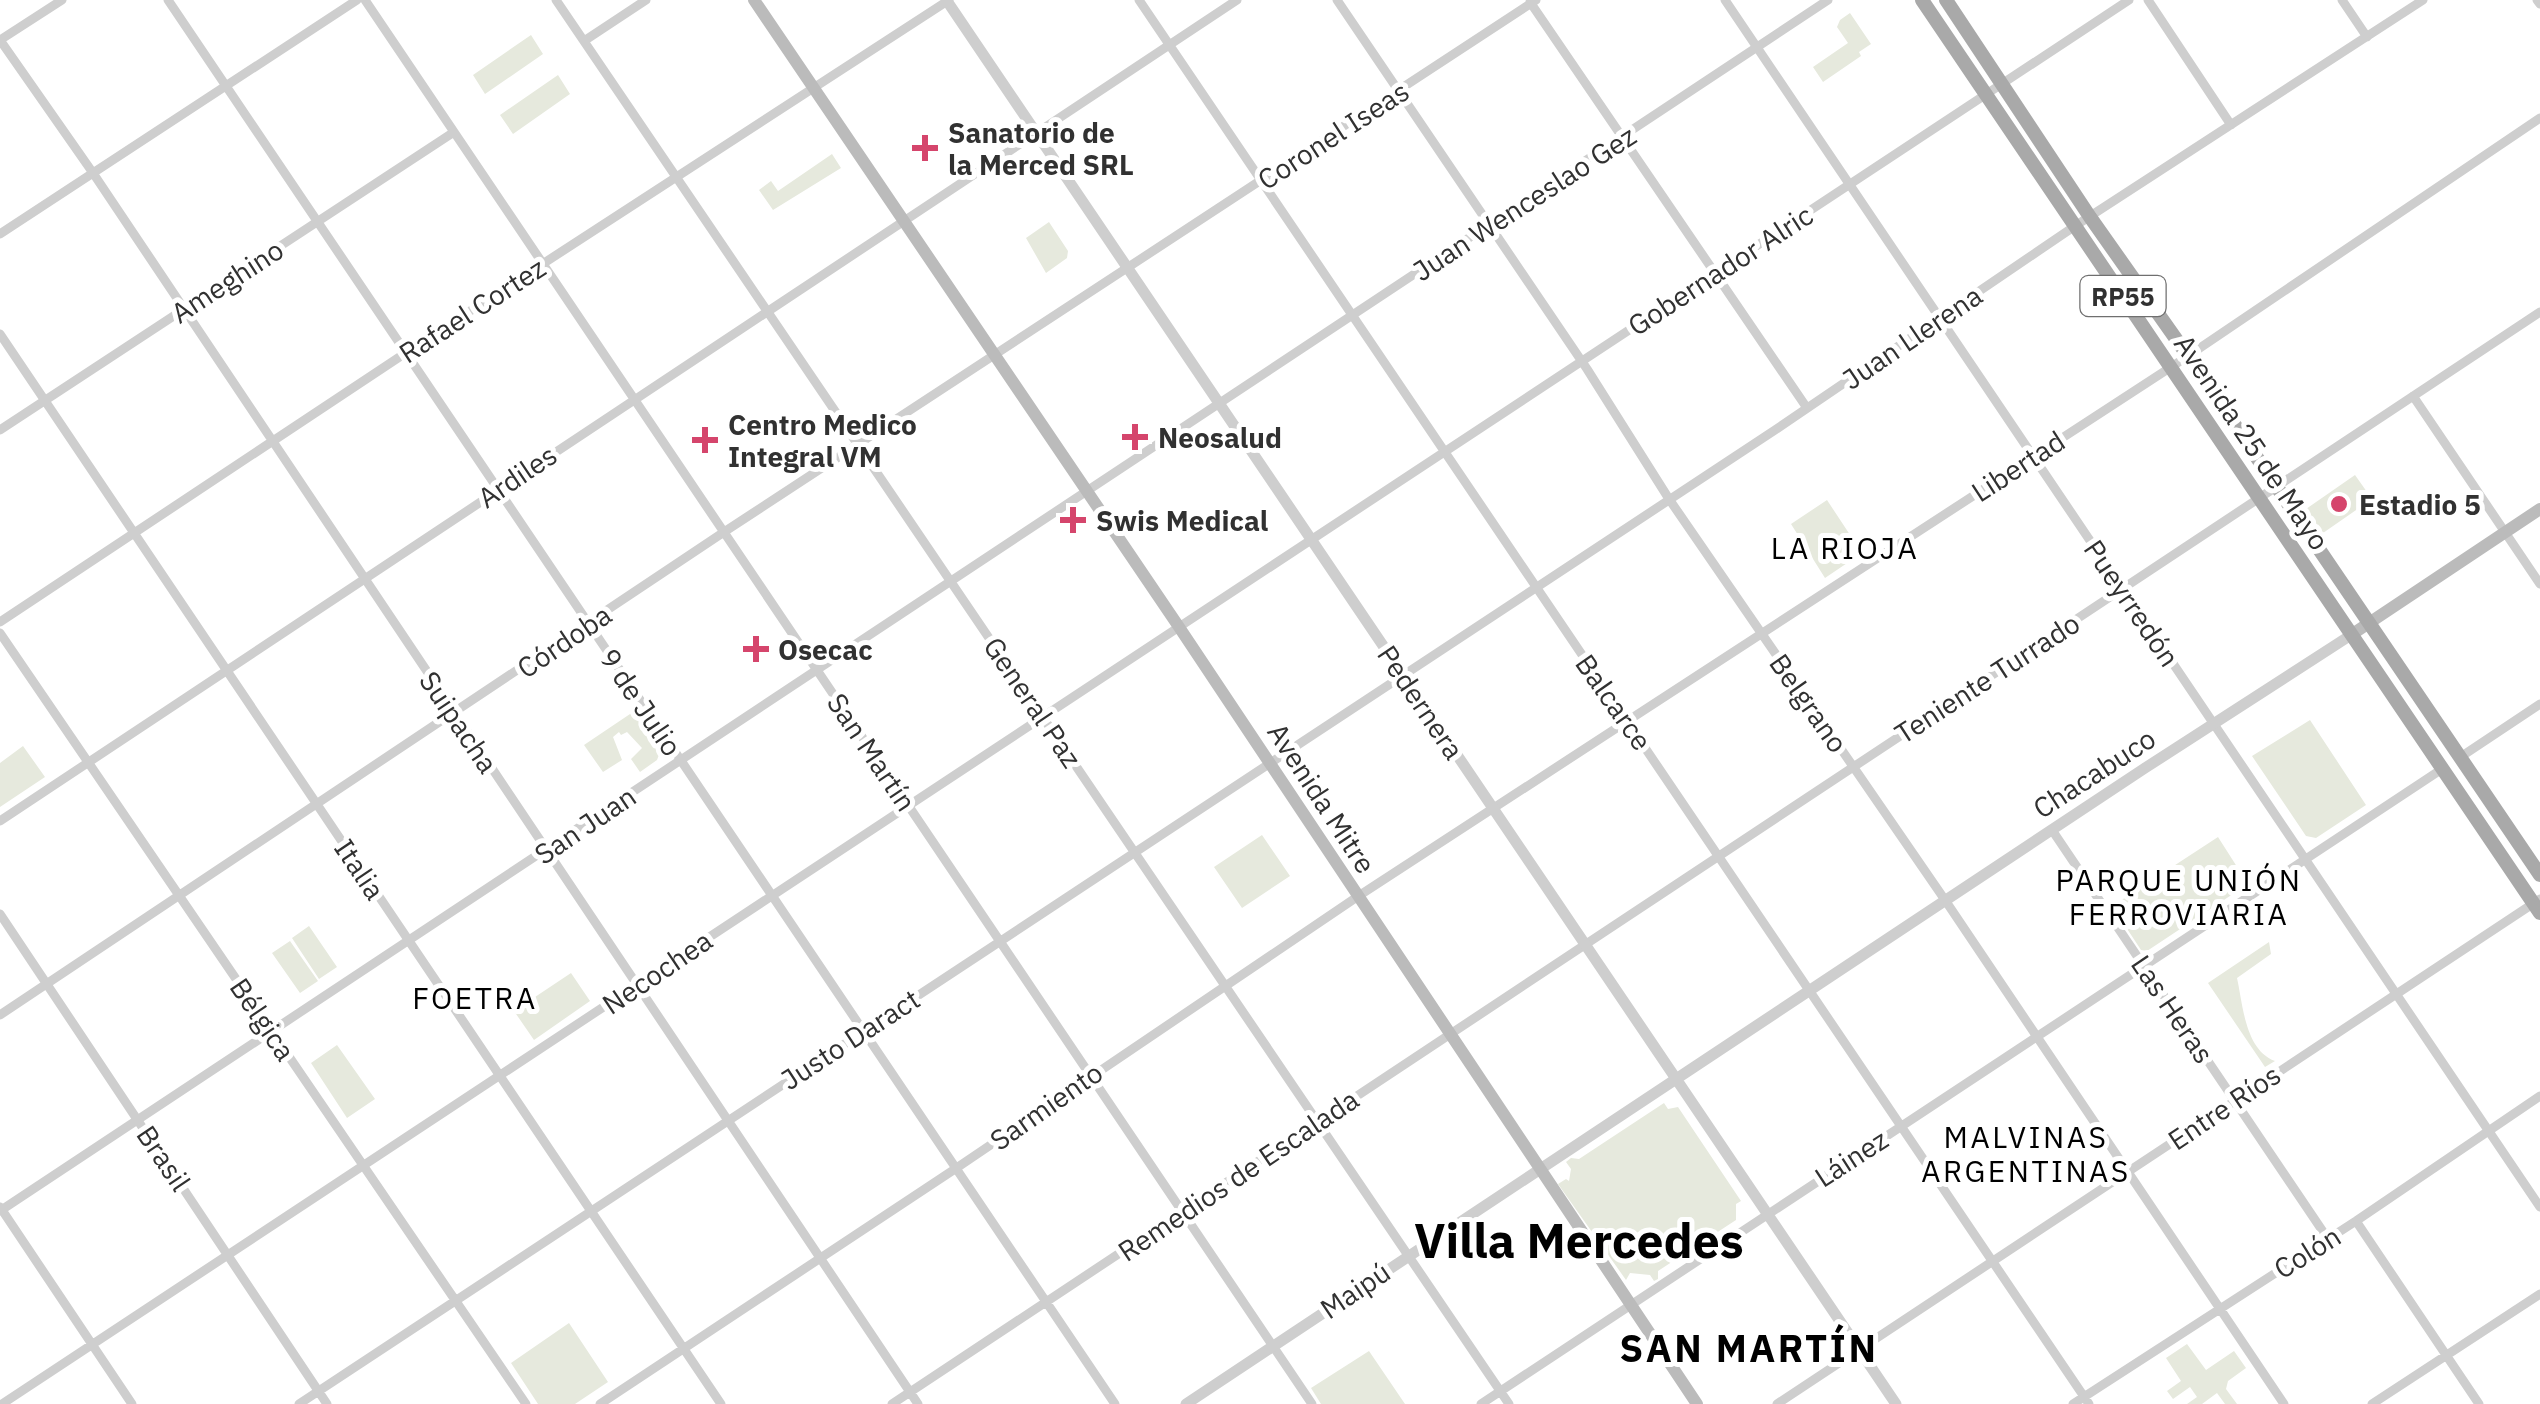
<svg xmlns="http://www.w3.org/2000/svg" width="2540" height="1404" viewBox="0 0 2540 1404" font-family="'IBM Plex Sans',sans-serif">
	<style>
		.green { fill: #e6e9dd }
		.lines { fill: none; stroke-linecap: round; stroke-linejoin: round }
		.minor { stroke: #cecece; stroke-width: 9 }
		.tertiary { stroke: #cecece; stroke-width: 11 }
		.secondary { stroke: #bbb; stroke-width: 12 }
		.primary { stroke: #a9a9a9; stroke-width: 14 }
		.poi-dot { fill: #d5456c; stroke: #fff; stroke-width: 4 }
		.labels { text-anchor: middle; dominant-baseline: central; stroke-width: 10; stroke-linejoin: round; paint-order: stroke }
		.shield { fill: #fff; stroke: #6f6f6f; stroke-width: 2.5 }
		.shield-label { font-size: 25px; font-weight: bold; fill: #313131 }
		.poi-label { font-size: 28px; font-weight: bold; fill: #313131; stroke: #fff; text-anchor: start }
		.street-label { font-size: 28px; fill: #313131; stroke: #fff }
		.neighbourhood-label { font-size: 30px; letter-spacing: 2.5px; fill: #000; stroke: #fff }
		.district-label { font-size: 38px; font-weight: bold; letter-spacing: 2.5px; fill: #000; stroke: #fff }
		.town-label { font-size: 48px; font-weight: bold; fill: #000; stroke: #fff }
	</style>
	<rect width="100%" height="100%" fill="#fff"/>
	<!-- green -->
	<path class="green" d="M1850,13L1871,44L1859,52L1861,56L1823,82L1813,67L1848,43L1837,27L1840,20Z
		M531,35L543,54L485,94L473,75Z
		M558,75L570,94L513,134L500,115Z
		M832,154L841,168L773,210L759,190L771,181L778,191Z
		M1049,222L1068,251L1067,258L1046,273L1026,238Z
		M2355,475L2372,499L2323,533L2306,509Z
		M1827,500L1862,553L1825,578L1791,524Z
		M633,712L660,752L657,760L640,772L631,759L642,748L627,732L621,735L619,732L613,737L622,760L603,772L584,745Z
		M2310,720L2366,805L2316,838L2306,836L2252,756Z
		M23,746L45,777L0,807V763Z
		M1262,835L1290,876L1242,908L1214,867Z
		M2218,837L2248,884L2147,951L2141,950L2116,912L2117,903Z
		M309,926L337,967L319,979L292,938Z
		M290,941L318,981L300,993L272,953Z
		M2269,942L2271,954L2237,978C2243,1005 2245,1050 2275,1061L2265,1067L2208,983Z
		M571,973L590,1001L534,1040L514,1011Z
		M337,1045L375,1099L347,1118L311,1063Z
		M1664,1103L1668,1109L1678,1107L1741,1201L1736,1204V1220L1658,1271V1279L1654,1281L1650,1275L1630,1273L1626,1280L1558,1184L1566,1179L1569,1181L1571,1169L1566,1162L1571,1158L1579,1159Z
		M569,1323L608,1382L575,1404H538L511,1363Z
		M2187,1344L2206,1370L2234,1351L2246,1368L2228,1381L2226,1389L2237,1404H2225L2217,1393L2202,1404H2187L2197,1397L2190,1387L2173,1399L2167,1391L2181,1381L2166,1358Z
		M1369,1351L1405,1404H1321L1311,1388Z"/>
	<g class="lines">
		<!-- minor -->
		<path class="minor" d="M168,0L1115,1404
			M365,0L1312,1404
			M556,0L1509,1404
			M1139,0L2089,1404
			M1337,0L1587,369L1669,499L1945,900L2284,1404
			M1725,0L2540,1207
			M2148,0L2231,125
			M2342,0L2367,37
			M2537,0L2540,4
			M1530,2L1807,408
			M0,40L93,173L918,1404
			M0,40L62,0
			M584,41L646,0
			M0,234L357,0
			M0,334L721,1404
			M2413,396L2540,584
			M0,430L454,132
			M0,622L407,352L949,0
			M0,633L526,1404
			M2459,758L2540,704
			M0,821L1237,0
			M2052,830L2328,1239
			M0,914L327,1404
			M0,1015L724,532L1536,0
			M0,1207L132,1404
			M0,1211L1828,0
			M2356,1221L2479,1404
			M2,1404L2129,0
			M299,1404L1775,430L2075,226L2423,0
			M600,1404L955,1169L1357,897L2188,356L2540,118
			M892,1404L2540,312
			M1481,1404L2442,769
			M1777,1404L2540,899
			M2073,1404L2356,1221L2540,1096
			M2372,1404L2540,1294"/>
		<!-- tertiary -->
		<path class="tertiary" d="M947,1L1896,1404
			M1186,1404L2145,768L2351,635"/>
		<!-- secondary -->
		<path class="secondary" d="M754,0L1179,627L1697,1404
			M2351,635L2540,509"/>
		<!-- primary -->
		<path class="primary" d="M1922,0L2540,913
			M1946,0L2090,217L2188,356L2540,875"/>
	</g>
	<!-- markers -->
	<g class="poi-dot">
		<path d="M920 133h10v10h10v10h-10v10h-10v-10h-10v-10h10z"/>
		<path d="M1130 422h10v10h10v10h-10v10h-10v-10h-10v-10h10z"/>
		<path d="M700 425h10v10h10v10h-10v10h-10v-10h-10v-10h10z"/>
		<circle cx="2339" cy="504" r="10"/>
		<path d="M1068 505h10v10h10v10h-10v10h-10v-10h-10v-10h10z"/>
		<path d="M751 634h10v10h10v10h-10v10h-10v-10h-10v-10h10z"/>
	</g>
	<g class="labels">
		<!-- shield labels -->
		<rect class="shield" x="2080.5" y="276" width="85" height="40" rx="8"/>
		<g class="shield-label">
			<text x="2123" y="296">RP55</text>
		</g>
		<!-- poi labels -->
		<g class="poi-label">
			<text x="948" y="132">Sanatorio de<tspan x="948" dy="32">la Merced SRL</tspan></text>
			<text x="728" y="424">Centro Medico<tspan x="728" dy="32">Integral VM</tspan></text>
			<text x="1158" y="437">Neosalud</text>
			<text x="2359" y="504">Estadio 5</text>
			<text x="1096" y="520">Swis Medical</text>
			<text x="778" y="649">Osecac</text>
		</g>
		<!-- street labels -->
		<g class="street-label">
			<text transform="translate(1333 135) rotate(-33)">Coronel Iseas</text>
			<text transform="translate(1524 203) rotate(-33)">Juan Wenceslao Gez</text>
			<text transform="translate(1720 270) rotate(-33)">Gobernador Alric</text>
			<text transform="translate(227 281) rotate(-33)">Ameghino</text>
			<text transform="translate(472 310) rotate(-33)">Rafael Cortez</text>
			<text transform="translate(1912 337) rotate(-34)">Juan Llerena</text>
			<text transform="translate(2252 442) rotate(56)">Avenida 25 de Mayo</text>
			<text transform="translate(2018 466) rotate(-33)">Libertad</text>
			<text transform="translate(517 476) rotate(-34)">Ardiles</text>
			<text transform="translate(2132 603) rotate(56)">Pueyrredón</text>
			<text transform="translate(564 641) rotate(-34)">Córdoba</text>
			<text transform="translate(1987 678) rotate(-33)">Teniente Turrado</text>
			<text transform="translate(641 702) rotate(56)">9 de Julio</text>
			<text transform="translate(1033 702) rotate(56)">General Paz</text>
			<text transform="translate(1421 702) rotate(56)">Pedernera</text>
			<text transform="translate(1614 702) rotate(55)">Balcarce</text>
			<text transform="translate(1809 703) rotate(55)">Belgrano</text>
			<text transform="translate(459 722) rotate(56)">Suipacha</text>
			<text transform="translate(872 752) rotate(56)">San Martín</text>
			<text transform="translate(2094 773) rotate(-33)">Chacabuco</text>
			<text transform="translate(1322 798) rotate(57)">Avenida Mitre</text>
			<text transform="translate(585 825) rotate(-34)">San Juan</text>
			<text transform="translate(360 869) rotate(56)">Italia</text>
			<text transform="translate(657 972) rotate(-34)">Necochea</text>
			<text transform="translate(2173 1009) rotate(56)">Las Heras</text>
			<text transform="translate(263 1019) rotate(56)">Bélgica</text>
			<text transform="translate(850 1039) rotate(-33)">Justo Daract</text>
			<text transform="translate(1046 1106) rotate(-35)">Sarmiento</text>
			<text transform="translate(2224 1107) rotate(-34)">Entre Ríos</text>
			<text transform="translate(164 1158) rotate(56)">Brasil</text>
			<text transform="translate(1851 1158) rotate(-33)">Láinez</text>
			<text transform="translate(1238 1175) rotate(-34)">Remedios de Escalada</text>
			<text transform="translate(2307 1252) rotate(-32)">Colón</text>
			<text transform="translate(1355 1290) rotate(-34)">Maipú</text>
		</g>
		<!-- neighbourhood labels -->
		<g class="neighbourhood-label">
			<text x="1845" y="547">LA RIOJA</text>
			<text x="2179" y="879">PARQUE UNIÓN<tspan x="2179" dy="34">FERROVIARIA</tspan></text>
			<text x="475" y="997">FOETRA</text>
			<text x="2026" y="1136">MALVINAS<tspan x="2026" dy="34">ARGENTINAS</tspan></text>
		</g>
		<!-- district labels -->
		<g class="district-label">
			<text x="1749" y="1347">SAN MARTÍN</text>
		</g>
		<!-- town labels -->
		<g class="town-label">
			<text x="1579" y="1240">Villa Mercedes</text>
		</g>
	</g>
</svg>
